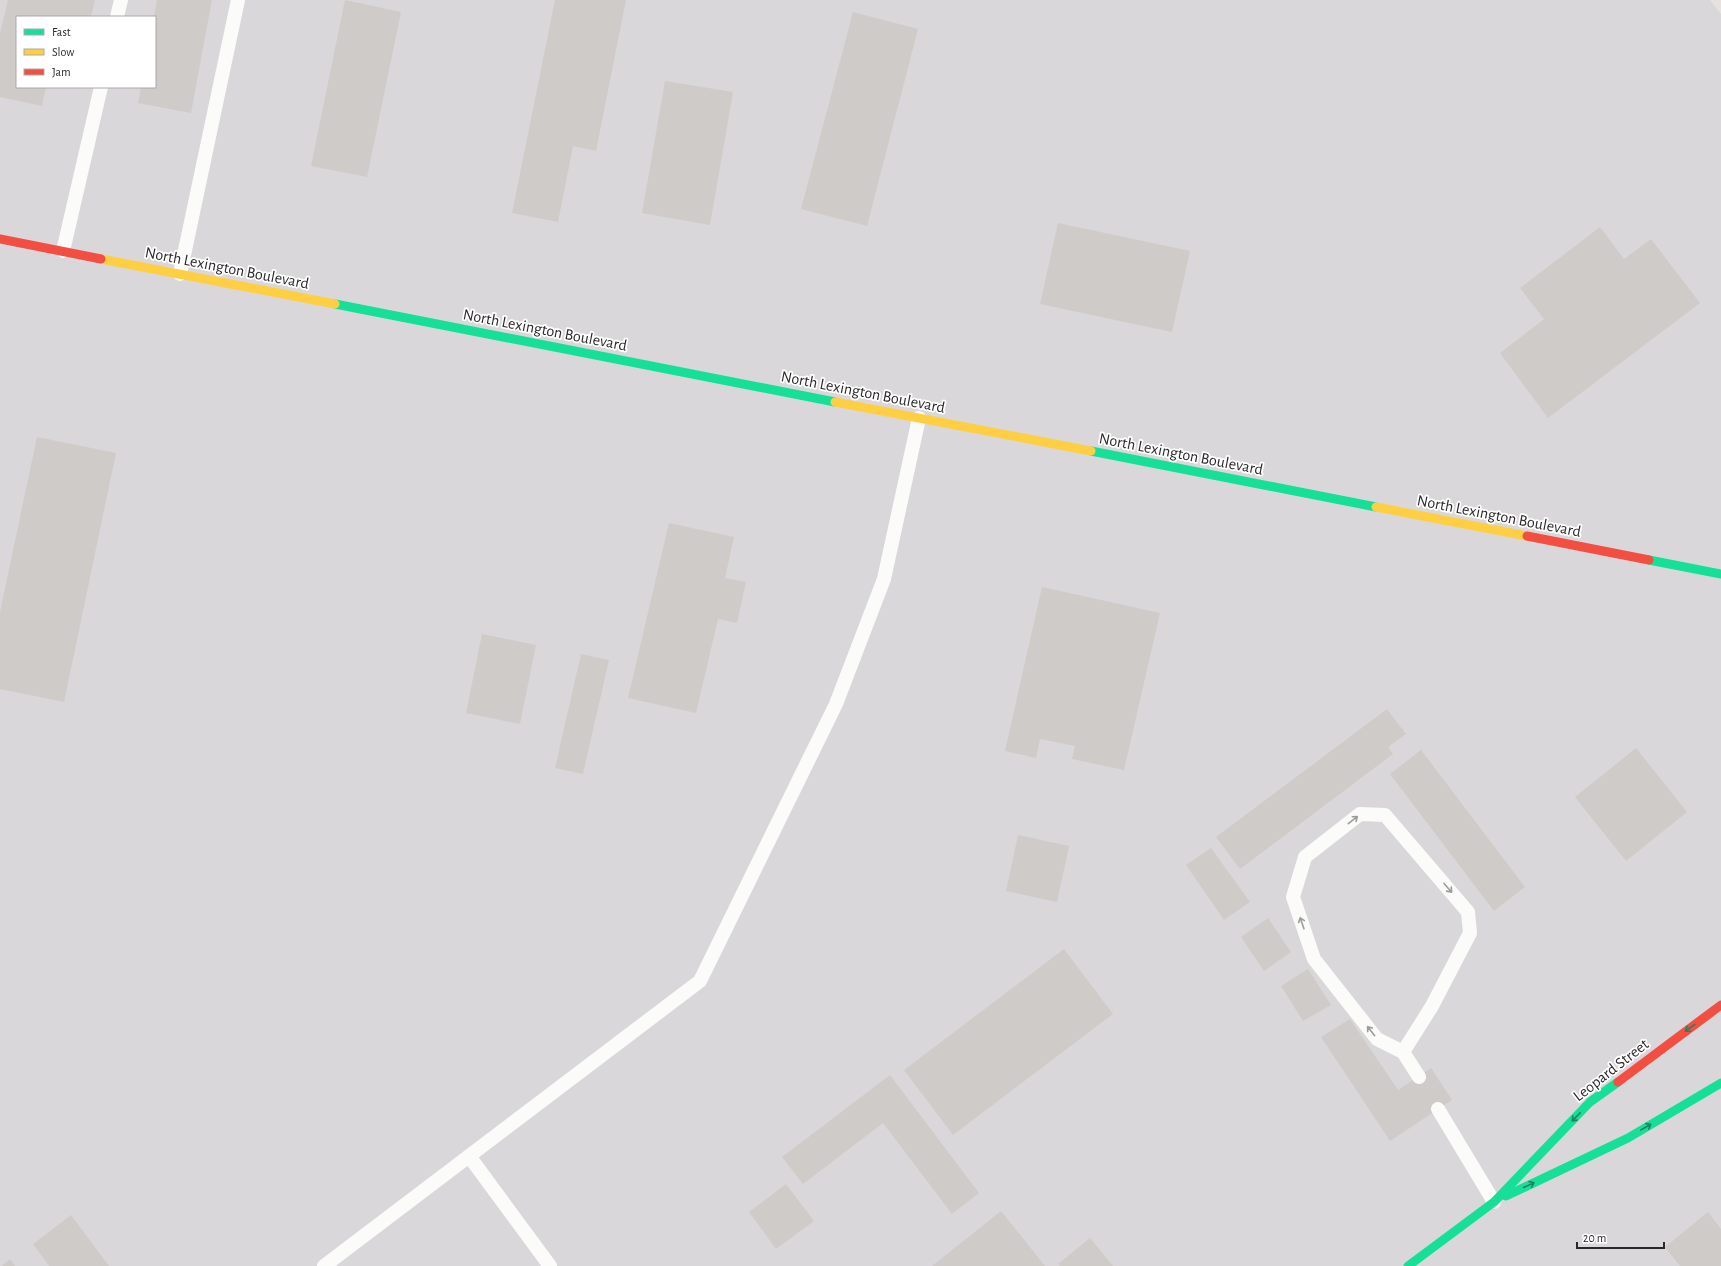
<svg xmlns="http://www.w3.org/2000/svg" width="1721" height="1266" viewBox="0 0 1721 1266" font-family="'Alegreya Sans',sans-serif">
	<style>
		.industrial { fill: #dad7da; fill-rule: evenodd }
		.building { fill: #cecbc8 }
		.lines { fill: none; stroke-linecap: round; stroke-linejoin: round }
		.lane { stroke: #fbfbfa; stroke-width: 14 }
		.fast { stroke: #16e098; stroke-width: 9 }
		.slow { stroke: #ffcf43; stroke-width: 9 }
		.jam { stroke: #f24e42; stroke-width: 9 }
		.oneway { stroke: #9c9c9c }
		.oneway2 { stroke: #208460 }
		.labels { text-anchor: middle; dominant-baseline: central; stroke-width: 3.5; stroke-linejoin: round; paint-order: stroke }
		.street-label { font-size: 16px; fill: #292929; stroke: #fff }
	</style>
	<rect width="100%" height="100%" fill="#e7e2de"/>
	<!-- industrial -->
	<path class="industrial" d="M0,0H1710L1721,14V1266H0ZM17,17H155V87H17Z"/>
	<!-- building -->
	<path class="building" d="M8,0H95L91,17H17V87H46L42,106L0,97V34Z
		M157,0H212L191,113L138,103L141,87H155L154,17Z
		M345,0L401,12L367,177L311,166Z
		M555,0H626L596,151L573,146L558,222L512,213Z
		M853,12L918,29L867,226L801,209Z
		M665,81L733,92L710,225L642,213Z
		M1058,223L1190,251L1172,332L1040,304Z
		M1600,227L1624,259L1651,239L1700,303L1548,418L1500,353L1544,319L1520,288Z
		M37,437L116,453L64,702L0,689V612Z
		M669,523L734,537L725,578L746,582L737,623L718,619L696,713L628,698Z
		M1042,587L1160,613L1124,770L1072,759L1075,746L1040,739L1036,758L1005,751Z
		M482,634L536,645L520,724L466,713Z
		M581,654L609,660L583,774L555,768Z
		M1387,709L1406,734L1388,747L1393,754L1240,869L1216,837Z
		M1636,748L1687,812L1626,861L1575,797Z
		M1421,750L1525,887L1494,911L1390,774Z
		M1018,835L1069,846L1057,902L1006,891Z
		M1211,848L1250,902L1224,920L1186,865Z
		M1268,918L1291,952L1264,971L1241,937Z
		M1064,949L1113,1014L953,1135L904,1070Z
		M1308,969L1331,1005L1303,1021L1281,986Z
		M1350,1019L1398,1090L1431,1068L1452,1100L1390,1141L1321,1037Z
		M890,1075L979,1193L952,1214L883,1123L803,1184L782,1157Z
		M786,1184L814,1221L776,1249L749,1212Z
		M1001,1211L1045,1266H932Z
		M1708,1212L1721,1229V1266H1680L1665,1247Z
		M71,1215L109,1266H49L33,1244Z
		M1090,1238L1113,1266H1060L1058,1264Z
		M10,1259L15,1266H2Z"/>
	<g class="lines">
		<!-- lane -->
		<path class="lane" d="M117,17L121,0
			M63,251L101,87
			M180,274L238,0
			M1403,1052L1432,1006L1470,933L1468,912L1385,815L1360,814L1305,857L1293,897L1314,959L1377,1039L1403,1052L1419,1077
			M1438,1109L1494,1202
			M469,1156L550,1266
			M324,1266L700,981L836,704L884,579L919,418"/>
		<!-- fast -->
		<path class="fast" d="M335,304L835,402
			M1091,451L1376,507
			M1649,560L1721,574
			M1506,1196L1628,1138L1721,1083
			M1408,1266L1494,1202L1590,1102L1618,1082"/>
		<!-- slow -->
		<path class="slow" d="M101,259L335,304
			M835,402L1091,451
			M1376,507L1527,536"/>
		<!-- jam -->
		<path class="jam" d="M0,239L101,259
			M1527,536L1649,560
			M1618,1082L1721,1005"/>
	</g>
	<!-- one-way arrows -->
	<defs><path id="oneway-shaft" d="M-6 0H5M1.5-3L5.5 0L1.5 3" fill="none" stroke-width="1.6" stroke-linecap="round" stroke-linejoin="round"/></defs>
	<g class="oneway">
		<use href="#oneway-shaft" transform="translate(1353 820) rotate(-38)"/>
		<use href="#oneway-shaft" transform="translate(1448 888) rotate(49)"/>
		<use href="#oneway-shaft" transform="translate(1302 923) rotate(-109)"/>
		<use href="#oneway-shaft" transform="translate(1371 1031) rotate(-128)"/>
	</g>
	<g class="oneway2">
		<use href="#oneway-shaft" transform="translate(1690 1028) rotate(144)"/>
		<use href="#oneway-shaft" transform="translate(1576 1117) rotate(134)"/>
		<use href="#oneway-shaft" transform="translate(1646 1127) rotate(-30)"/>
		<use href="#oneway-shaft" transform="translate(1529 1185) rotate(-25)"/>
	</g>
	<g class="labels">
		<!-- street labels -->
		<g class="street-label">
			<text transform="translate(227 268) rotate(11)">North Lexington Boulevard</text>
			<text transform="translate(545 330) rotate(11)">North Lexington Boulevard</text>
			<text transform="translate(863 392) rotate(11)">North Lexington Boulevard</text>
			<text transform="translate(1181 454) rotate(11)">North Lexington Boulevard</text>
			<text transform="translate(1499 516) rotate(11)">North Lexington Boulevard</text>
			<text transform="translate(1611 1070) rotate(-38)">Leopard Street</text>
		</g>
	</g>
	<!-- legend -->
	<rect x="16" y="16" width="140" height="72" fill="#ffffff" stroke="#a9a9a9"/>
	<rect x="24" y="29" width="20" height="6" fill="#16e098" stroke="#a9a9a9"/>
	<text x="52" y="36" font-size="12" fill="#292929">Fast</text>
	<rect x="24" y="49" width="20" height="6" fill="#ffcf43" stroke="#a9a9a9"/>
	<text x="52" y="56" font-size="12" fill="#292929">Slow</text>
	<rect x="24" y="69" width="20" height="6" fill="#f24e42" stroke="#a9a9a9"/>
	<text x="52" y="76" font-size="12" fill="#292929">Jam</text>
	<!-- scale -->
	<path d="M1577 1242v6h87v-6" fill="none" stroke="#292929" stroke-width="2"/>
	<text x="1583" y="1242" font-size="12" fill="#292929" stroke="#ffffff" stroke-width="3" paint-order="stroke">20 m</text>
</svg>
